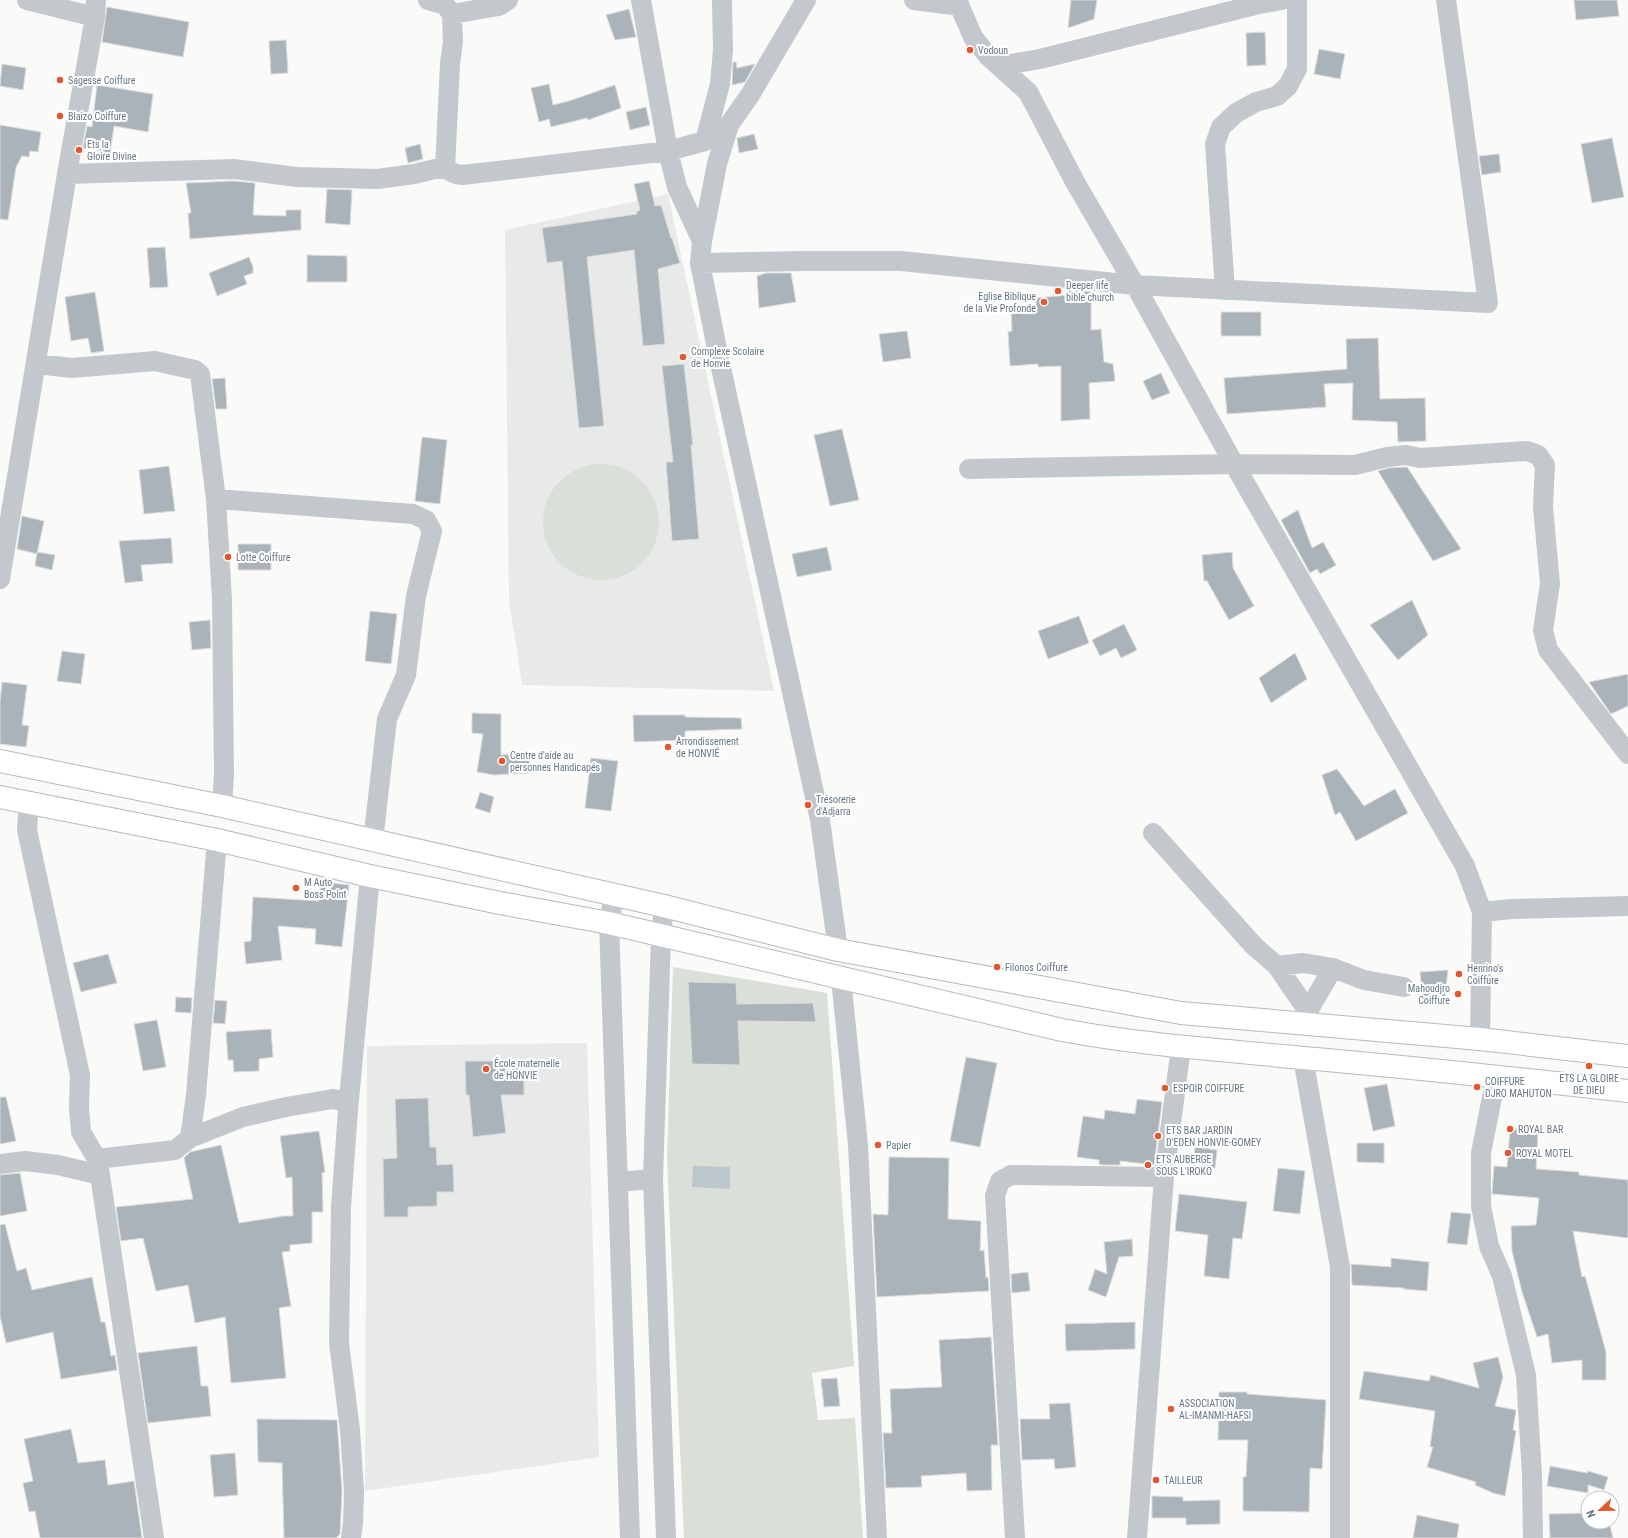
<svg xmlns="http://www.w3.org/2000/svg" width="1628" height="1538" viewBox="0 0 1628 1538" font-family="'Roboto Condensed',sans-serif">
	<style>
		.built { fill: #e8e9e9 }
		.green { fill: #dadfd7 }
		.water { fill: #bbc7cb }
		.building { fill: #aab3b9; stroke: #dcdcda }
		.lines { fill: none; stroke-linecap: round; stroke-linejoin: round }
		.major-casing { stroke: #b5babe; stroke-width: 24 }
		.minor { stroke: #c3c8cc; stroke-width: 20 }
		.major { stroke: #fff; stroke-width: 22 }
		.poi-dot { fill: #e4572e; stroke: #fff; stroke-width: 1.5 }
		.labels { text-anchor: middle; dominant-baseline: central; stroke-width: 4; stroke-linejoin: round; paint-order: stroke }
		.poi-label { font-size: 10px; fill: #657683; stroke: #fff; text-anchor: start }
	</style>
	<rect width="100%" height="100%" fill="#fafaf8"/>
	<!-- built -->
	<path class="built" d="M668,194L774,691L522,685L509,600L505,230Z
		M587,1043L599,1457L365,1491L367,1046Z"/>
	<!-- green -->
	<path class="green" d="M543 522a58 58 0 1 1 116 0a58 58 0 1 1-116 0Z
		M673,967L827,993L854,1366L812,1373L818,1420L855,1418L863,1538H684L667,1159Z"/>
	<!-- water -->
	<path class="water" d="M693,1166L730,1167V1189L692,1187Z"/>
	<!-- building -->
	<path class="building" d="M1071,0H1097L1094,19L1068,28Z
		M1574,0H1617L1619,16L1576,20Z
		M107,7L189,22L183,57L102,42Z
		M629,9L636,37L615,40L606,15Z
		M1265,32L1266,65L1247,66L1246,33Z
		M286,40L288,73L271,74L269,41Z
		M1319,49L1345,54L1340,79L1314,74Z
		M733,62H736L737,68L755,64L745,82L732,85Z
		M2,64L26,68L23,90L0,86Z
		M549,84L553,105L569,101L615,85L621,108L588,120L587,118L551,127L549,119L539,122L531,88Z
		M97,85L153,94L148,132L114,126L110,153L83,148L87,126L92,127Z
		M646,107L650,125L630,130L626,112Z
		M0,125L41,132L38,152L30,151L29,157L22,156L16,167L8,220L0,219Z
		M754,134L758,149L739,153L737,138Z
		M1612,138L1624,197L1592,203L1581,144Z
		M420,144L423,159L408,163L405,148Z
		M1499,154L1501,172L1482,175L1479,156Z
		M233,181L255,183L253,215L286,216V210H301V230L190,239L188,213H191L186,183Z
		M649,181L655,206L661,205L671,238H672L680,263L658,269L665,344L643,346L634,250L587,257L604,426L579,428L562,261L547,263L542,228L637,214L636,212L640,210L634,184Z
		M327,189L352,190L350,225L325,223Z
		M165,247L168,287L150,288L147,248Z
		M307,255L347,256V282H307Z
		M249,257L253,267V273L244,276L247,284L217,296L209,273Z
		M766,273H791L796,302L759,308L757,276Z
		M1068,290L1091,292V330L1101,329L1104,362L1113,364L1115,381L1089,383L1090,419L1061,421V366L1038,367V364L1010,366L1008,332L1012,331L1011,306L1036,305V298L1068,295Z
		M95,292L104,351L91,353L88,338L71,341L65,297Z
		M1221,312H1261V336H1221Z
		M907,331L911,358L883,362L879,334Z
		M1378,338L1380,399L1425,398L1426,441L1398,442L1397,422L1352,420L1353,383L1324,384L1326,407L1227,414L1224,378L1347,369L1346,339Z
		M684,364L693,445H691L699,539L672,541L666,462H673L662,366Z
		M1161,373L1170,393L1152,400L1143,381Z
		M225,378L227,409H216L212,379Z
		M842,429L859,500L830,506L814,435Z
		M422,437L447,440L440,504L415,501Z
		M169,466L175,511L144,514L139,470Z
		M1407,467L1461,549L1433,561L1378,471L1389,468Z
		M1298,510L1312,548L1323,542L1336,565L1320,574L1317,569L1310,573L1281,520Z
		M22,516L44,521L37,554L17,549Z
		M171,538L173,563L141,565L143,581L125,583L119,541Z
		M238,544H271V570H238Z
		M827,547L832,570L797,577L792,554Z
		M37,552L55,555L52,570L35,566Z
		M1232,552L1233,568L1254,606L1229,620L1207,581H1204L1202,555Z
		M1412,600L1428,635L1398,660L1370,625Z
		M370,611L397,614L391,664L365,661Z
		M1079,616L1089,643L1048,659L1038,631Z
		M210,620L211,648L192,650L189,622Z
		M1124,624L1137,650L1121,658L1116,648L1100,656L1092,640Z
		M62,651L85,654L81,684L57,681Z
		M1295,653L1307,679L1271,703L1259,678Z
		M1628,674V706L1611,714L1589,682Z
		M2,682L27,685L22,725L29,726L26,747L0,744V702Z
		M472,713L501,714V755L529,753L530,773L494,775L477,772L483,734L472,733Z
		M633,715H685V717L741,718L742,729L685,731V740L634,742Z
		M591,758L618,761L611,811L585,808Z
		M1337,769L1364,806L1395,789L1408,813L1356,841L1340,812L1335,815L1322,775Z
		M480,792L494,797L490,813L475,808Z
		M321,882L349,885L342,947L315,944L316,929L278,926L282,960L246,964L244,942L251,941L253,897L319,901Z
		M108,954L117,983L81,992L73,963Z
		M1448,970L1445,997L1423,999L1420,972Z
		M688,982L736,983L737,1004L813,1003L816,1022L738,1021L740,1065L692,1064Z
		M176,997L192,998L191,1013L175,1012Z
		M215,1000L227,1001L225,1024L213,1023Z
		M157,1020L166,1067L143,1071L134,1024Z
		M271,1029L273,1057L259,1059V1071L234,1072L233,1060H228L226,1032Z
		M966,1057L997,1063L980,1147L950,1141Z
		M465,1061H524V1095H501L506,1133L473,1137L469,1095H466Z
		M1387,1084L1395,1126L1373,1131L1364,1088Z
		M0,1097H6L16,1141L0,1144Z
		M428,1098L430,1147H436L437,1165L453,1164L454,1192H437V1206L408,1207V1217H384L383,1159L397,1158L395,1099Z
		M1137,1099L1162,1102L1154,1165L1120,1161V1165H1103L1099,1164V1160L1077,1157L1083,1116L1104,1119L1105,1110L1135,1114Z
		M1510,1129L1538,1131L1536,1169L1579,1172V1175L1628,1180V1238L1573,1231L1582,1277L1585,1276L1606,1352V1380H1582V1360L1552,1363L1548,1334L1537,1337L1522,1292L1512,1251L1511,1226L1536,1225L1539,1198L1492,1194L1494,1166L1507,1167Z
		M319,1131L325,1172L322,1173L323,1212H312V1243L290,1245V1251L282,1252L291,1306L279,1308L286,1378L231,1383L225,1317L195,1323L188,1285L156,1291L143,1238L121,1241L116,1207L193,1199L184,1158L190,1152L221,1145L239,1223L284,1216H293L292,1177L286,1178L280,1136Z
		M1357,1143H1384V1163L1357,1162Z
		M1195,1147L1217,1150L1215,1168L1193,1165Z
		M889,1157L949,1158L948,1219L981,1221L980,1251L984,1250L986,1278L988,1277L989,1291L877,1297L873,1214L888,1215Z
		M1278,1168L1305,1171L1300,1214L1273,1211Z
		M20,1173L27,1211L0,1216V1175Z
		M1179,1194L1247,1202L1242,1239L1233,1238L1229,1279L1204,1276L1208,1235L1175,1231Z
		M1451,1212L1471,1214L1467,1245L1447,1243Z
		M5,1224L17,1271L26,1268L32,1290L92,1277L101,1322H105L111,1356L115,1355L117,1370L61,1379L53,1332L6,1343L0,1316V1225Z
		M1132,1239L1133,1256L1119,1257L1106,1297L1088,1290L1095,1269L1107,1274L1104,1242Z
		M1391,1258L1429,1262L1427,1291L1404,1289V1288L1352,1285L1351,1264L1391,1267Z
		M1028,1272L1030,1291L1012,1293L1011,1274Z
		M1135,1322V1349L1066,1351L1065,1324Z
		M991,1337L998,1445H991L992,1490L967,1491L966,1473L921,1476L922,1487L886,1488L883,1433H892L890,1389L942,1387L939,1340Z
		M197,1346L201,1386H208L211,1416L148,1423L138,1353Z
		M1498,1357L1503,1377L1495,1406L1516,1410L1513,1430L1516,1431L1505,1496L1493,1493L1475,1485L1476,1482L1427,1467L1433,1447H1430L1435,1411L1359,1399L1364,1371L1429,1381L1431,1375L1479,1388L1473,1363Z
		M837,1378L840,1406L824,1407L821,1379Z
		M1219,1392H1247V1394L1326,1400L1322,1469L1310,1468L1309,1512L1243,1511V1477H1246L1248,1440H1218Z
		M1070,1403L1076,1467L1055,1469L1054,1459L1022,1460L1020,1419H1050L1049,1404Z
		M257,1419L337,1420L342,1491L340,1534L336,1538H284L282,1463L258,1462Z
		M71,1429L78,1463L105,1460L108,1485L134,1481L142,1538H40L35,1511L29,1512L23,1483L33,1481L24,1439Z
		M235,1453L238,1495L214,1497L210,1455Z
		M1550,1466L1587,1473L1588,1471L1608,1477L1604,1490L1588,1485V1493L1547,1486Z
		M1152,1496L1183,1497V1501L1220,1500V1524L1186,1525V1518H1152Z
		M1588,1513V1522H1609L1613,1538H1550L1549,1514Z
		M1417,1515L1459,1524L1457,1538H1413Z"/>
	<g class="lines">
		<!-- major casing -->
		<g class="major-casing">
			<path id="major" d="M0,761L222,806L664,906L838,950L1181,1013L1480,1039L1628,1056
				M0,797L217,840L370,876L500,903L609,923L1062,1030C1142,1045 1222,1050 1303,1058C1411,1067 1520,1079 1628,1091"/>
		</g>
		<!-- minor -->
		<path class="minor" d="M27,0L95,17
			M428,0L445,5L452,14
			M641,0L668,151L677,187L702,241
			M806,0L750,95L729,125L717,164L702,241L700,263L718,354L820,820L838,950
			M914,0L960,6
			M957,0L973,37L988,56L1028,92L1075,182L1135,285L1234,464L1465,866L1482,912L1480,1039
			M999,66L1040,59L1259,4L1282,0
			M705,141L720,84L723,50L722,0
			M445,169L450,63L453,42L452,14L499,6L508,0
			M67,174L234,169L297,177L377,179L414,174L435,169H445L456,174L463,175L668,151L705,141L729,125
			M700,263L804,261H901L1135,285L1488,303L1446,0
			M1225,290L1215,144L1221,127L1236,113L1256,102L1277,96L1288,86L1297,69V0
			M36,364L72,368L155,361L195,370L200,374L216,499L222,600L224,775L222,806
			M969,469L1234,464L1355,465L1387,457L1406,455L1420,458L1527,451L1538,455L1545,465L1543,507L1550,584L1543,630L1548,650L1628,754
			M216,499L413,514L426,520L432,531L416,596L406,675L387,719L373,841
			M0,579L67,174L95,17L96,0
			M29,802L27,830L80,1075L79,1107L81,1132L97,1159L100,1175L154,1538
			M1153,833L1254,946L1277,966L1308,1011L1313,1025
			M614,895L609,923L630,1538
			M664,906L661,936L653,1179L666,1538
			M1482,912L1512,909L1628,906
			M1277,966L1303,963L1333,968L1364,980L1404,987
			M841,978L858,1145L877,1538
			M1308,1011L1333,968
			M1303,1058L1340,1267V1538
			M1496,1077L1481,1153V1206L1489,1246L1502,1276L1526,1375L1532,1475L1533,1538
			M190,1138L243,1117L286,1107L333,1099L348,1102
			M97,1159L175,1150L190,1138L196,1095L217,840
			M0,1164L25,1161L58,1165L100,1175
			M618,1182L653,1179
			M351,1538L353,1523L354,1491L350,1430L339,1343L341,1207L348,1110L370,876
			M1015,1538L995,1196L1000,1181L1011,1175L1164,1177
			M1137,1538L1164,1177L1181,1047"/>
		<!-- major -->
		<use href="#major" class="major"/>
	</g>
	<!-- markers -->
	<g class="poi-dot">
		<circle cx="970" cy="50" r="4"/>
		<circle cx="60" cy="80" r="4"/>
		<circle cx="60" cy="116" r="4"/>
		<circle cx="79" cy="150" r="4"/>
		<circle cx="1058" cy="291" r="4"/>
		<circle cx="1044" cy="302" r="4"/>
		<circle cx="683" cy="357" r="4"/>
		<circle cx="228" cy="557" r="4"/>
		<circle cx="668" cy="747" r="4"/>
		<circle cx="502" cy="761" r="4"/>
		<circle cx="808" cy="805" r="4"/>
		<circle cx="296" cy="888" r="4"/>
		<circle cx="997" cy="967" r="4"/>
		<circle cx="1459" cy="974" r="4"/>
		<circle cx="1458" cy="994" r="4"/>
		<circle cx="1589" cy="1066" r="4"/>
		<circle cx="486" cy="1069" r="4"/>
		<circle cx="1477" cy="1087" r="4"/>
		<circle cx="1165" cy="1088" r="4"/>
		<circle cx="1510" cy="1129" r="4"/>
		<circle cx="1158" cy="1136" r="4"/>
		<circle cx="878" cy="1145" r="4"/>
		<circle cx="1508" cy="1153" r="4"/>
		<circle cx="1148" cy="1165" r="4"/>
		<circle cx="1171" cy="1409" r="4"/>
		<circle cx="1156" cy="1480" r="4"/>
	</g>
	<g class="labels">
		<!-- poi labels -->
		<g class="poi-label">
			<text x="978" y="50">Vodoun</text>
			<text x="68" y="80">Sagesse Coiffure</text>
			<text x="68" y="116">Blaizo Coiffure</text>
			<text x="87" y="144">Ets la<tspan x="87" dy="12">Gloire Divine</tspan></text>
			<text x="1066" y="285">Deeper life<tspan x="1066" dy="12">bible church</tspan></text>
			<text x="1036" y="296" text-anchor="end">Eglise Biblique<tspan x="1036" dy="12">de la Vie Profonde</tspan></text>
			<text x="691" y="351">Complexe Scolaire<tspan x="691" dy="12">de Honvie</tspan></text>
			<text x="236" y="557">Lotte Coiffure</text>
			<text x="676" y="741">Arrondissement<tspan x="676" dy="12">de HONVIÉ</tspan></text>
			<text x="510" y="755">Centre d'aide au<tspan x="510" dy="12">personnes Handicapés</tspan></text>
			<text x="816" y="799">Trésorerie<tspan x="816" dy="12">d'Adjarra</tspan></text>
			<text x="304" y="882">M Auto<tspan x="304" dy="12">Boss Point</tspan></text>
			<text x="1005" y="967">Filonos Coiffure</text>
			<text x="1467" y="968">Henrino's<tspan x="1467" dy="12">Coiffure</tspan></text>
			<text x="1450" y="988" text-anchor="end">Mahoudjro<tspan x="1450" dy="12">Coiffure</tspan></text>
			<text x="494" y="1063">École maternelle<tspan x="494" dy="12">de HONVIE</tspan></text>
			<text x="1589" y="1078" text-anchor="middle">ETS LA GLOIRE<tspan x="1589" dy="12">DE DIEU</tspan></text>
			<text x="1485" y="1081">COIFFURE<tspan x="1485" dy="12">DJRO MAHUTON</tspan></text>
			<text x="1173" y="1088">ESPOIR COIFFURE</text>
			<text x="1518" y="1129">ROYAL BAR</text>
			<text x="1166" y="1130">ETS BAR JARDIN<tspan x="1166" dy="12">D'EDEN HONVIE-GOMEY</tspan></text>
			<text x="886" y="1145">Papier</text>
			<text x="1516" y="1153">ROYAL MOTEL</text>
			<text x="1156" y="1159">ETS AUBERGE<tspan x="1156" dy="12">SOUS L'IROKO</tspan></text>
			<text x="1179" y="1403">ASSOCIATION<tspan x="1179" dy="12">AL-IMANMI-HAFSI</tspan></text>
			<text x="1164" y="1480">TAILLEUR</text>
		</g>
	</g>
	<!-- north arrow -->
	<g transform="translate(1600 1510) rotate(248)"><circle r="19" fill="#ffffff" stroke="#c1c8cd"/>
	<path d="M0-3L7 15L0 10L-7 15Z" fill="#e4572e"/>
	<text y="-6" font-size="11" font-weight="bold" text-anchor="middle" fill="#657683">N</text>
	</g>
</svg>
